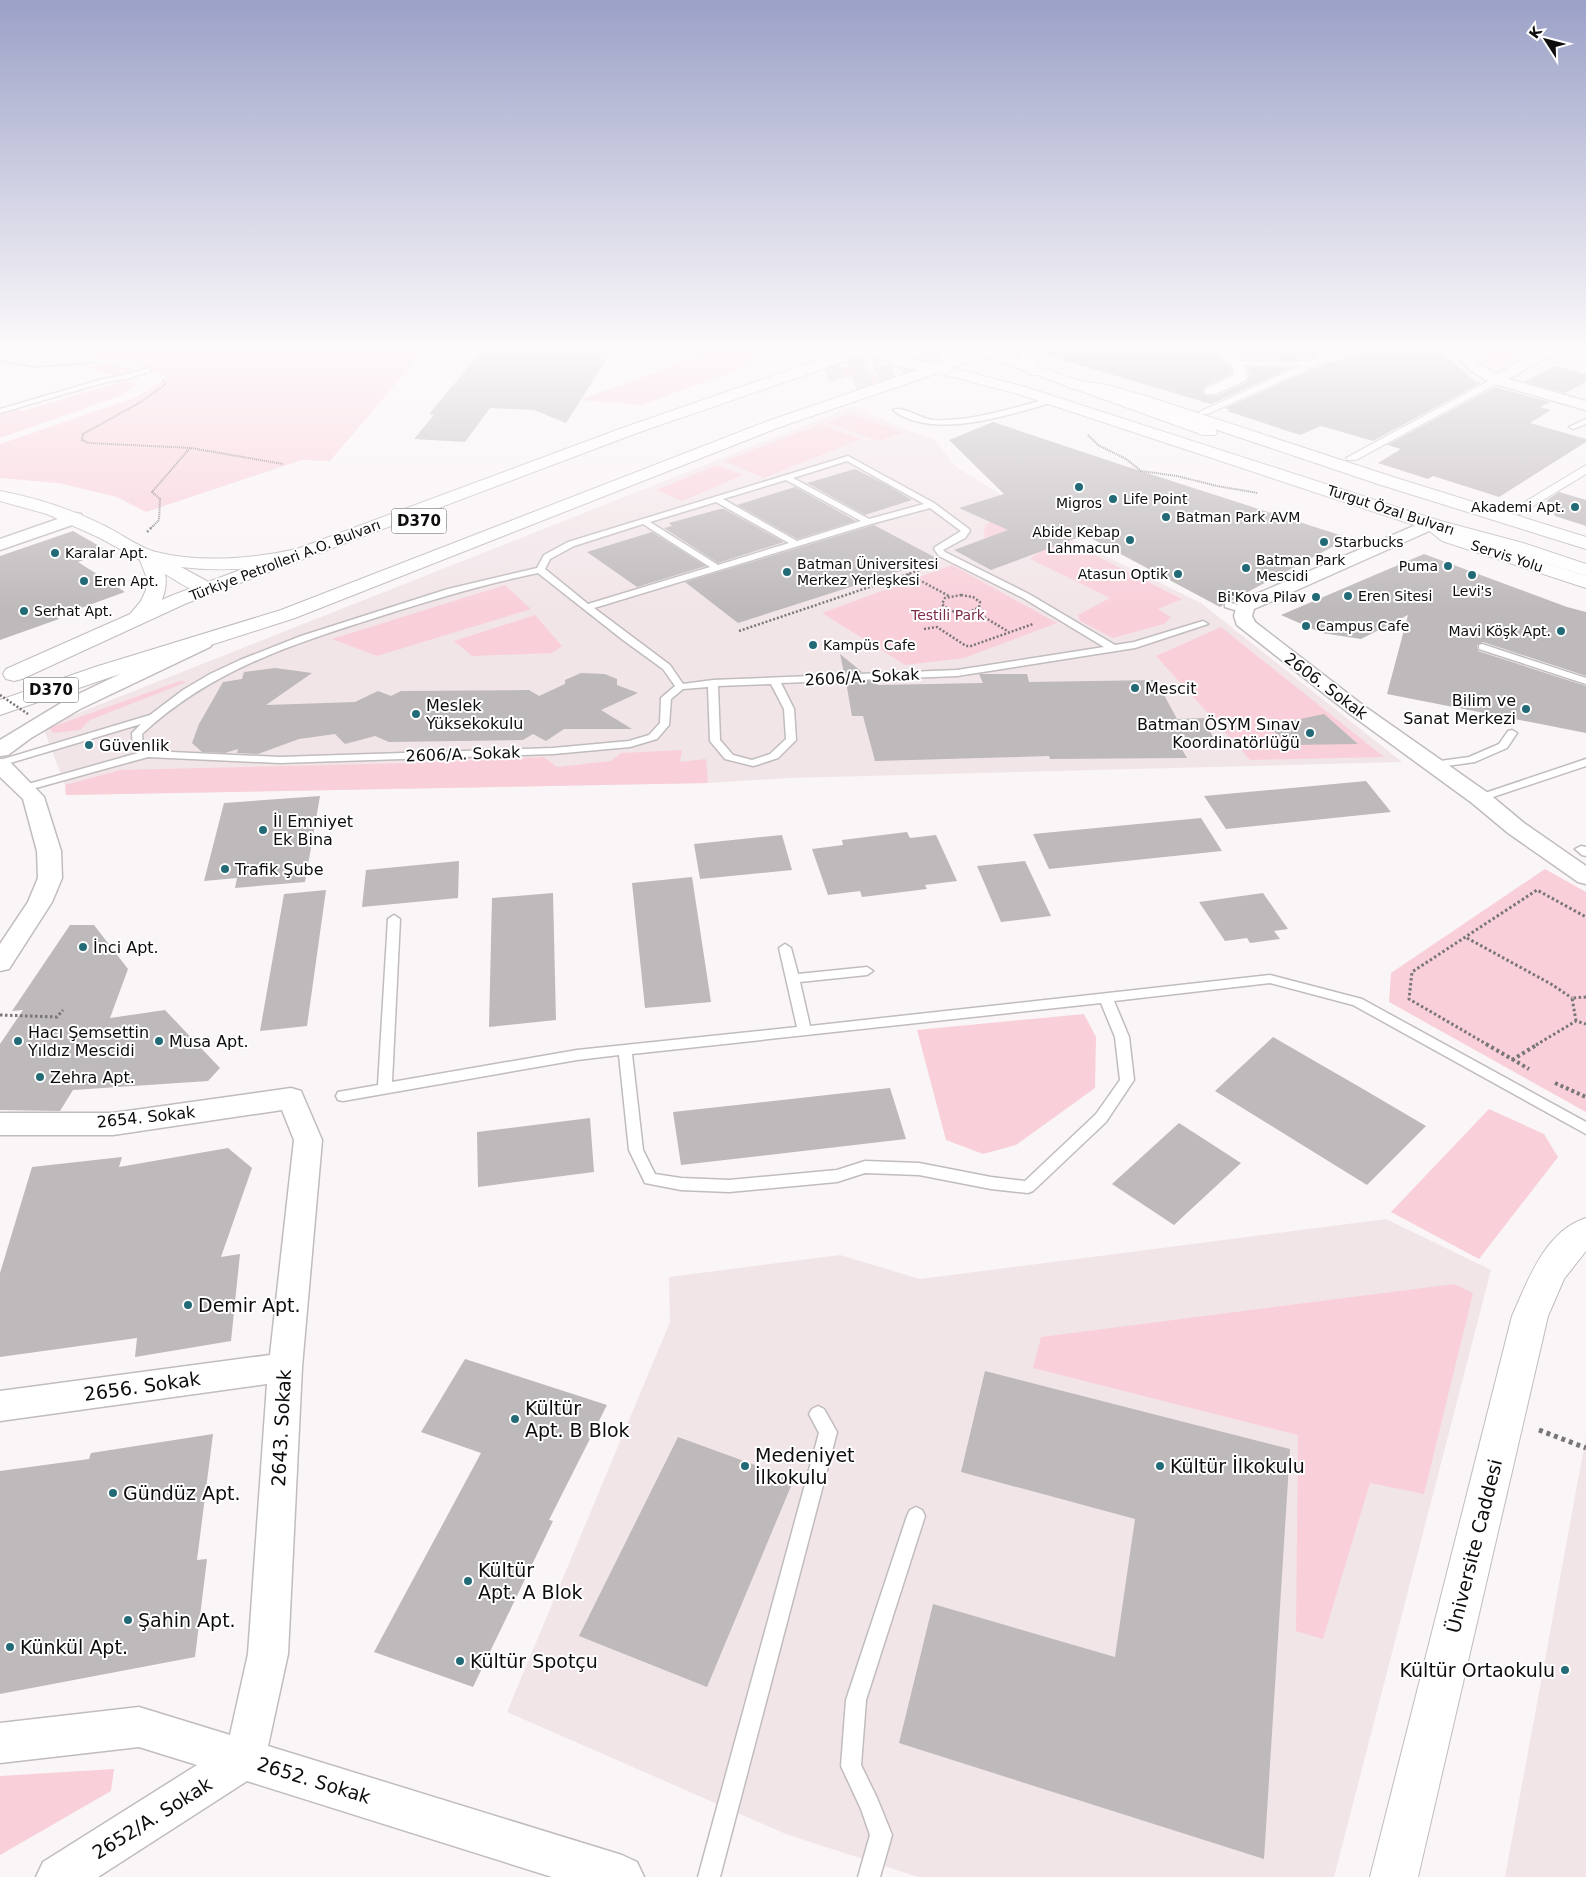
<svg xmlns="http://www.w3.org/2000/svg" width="1586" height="1877" viewBox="0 0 1586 1877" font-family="'DejaVu Sans',sans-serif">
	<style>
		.built { fill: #f2e5e8 }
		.green { fill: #f9d0da }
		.building { fill: #beb9ba }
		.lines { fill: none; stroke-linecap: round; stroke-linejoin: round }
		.trunk-tunnel { stroke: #d7d2d3; stroke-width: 16; stroke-dasharray: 16 8; stroke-linecap: butt }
		.service-casing { stroke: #c1bcbd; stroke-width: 3 }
		.pedestrian-casing { stroke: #c1bcbd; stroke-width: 2 }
		.minor-casing { stroke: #c1bcbd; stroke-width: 3 }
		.tertiary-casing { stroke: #c1bcbd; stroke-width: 2 }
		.primary-casing { stroke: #c1bcbd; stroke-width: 2 }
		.trunk-casing { stroke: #c1bcbd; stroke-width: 2 }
		.path-far4 { stroke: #797677; stroke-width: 2; stroke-dasharray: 1 1; stroke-linecap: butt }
		.path-far3 { stroke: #797677; stroke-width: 2.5; stroke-dasharray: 2 2; stroke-linecap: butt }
		.path-far2 { stroke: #797677; stroke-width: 3; stroke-dasharray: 2.5 2.5; stroke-linecap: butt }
		.path-far1 { stroke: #797677; stroke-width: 4; stroke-dasharray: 3 3; stroke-linecap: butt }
		.path { stroke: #797677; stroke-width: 5; stroke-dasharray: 4 4; stroke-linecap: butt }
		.service { fill: #fff; fill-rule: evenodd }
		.pedestrian { fill: #fff; fill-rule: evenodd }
		.minor { fill: #fff; fill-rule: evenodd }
		.tertiary { fill: #fff; fill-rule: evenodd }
		.primary { fill: #fff; fill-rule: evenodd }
		.trunk { fill: #fff; fill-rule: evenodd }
		.path-bridge { stroke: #797677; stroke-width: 2.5; stroke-dasharray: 2 2; stroke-linecap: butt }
		.poi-dot { fill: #236a77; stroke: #fff; stroke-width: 2 }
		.labels { text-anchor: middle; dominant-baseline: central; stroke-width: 4; stroke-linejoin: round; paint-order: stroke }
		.far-poi-label { font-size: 14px; fill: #0e0c0d; stroke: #fff; text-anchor: start }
		.far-street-label { font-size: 14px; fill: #0e0c0d; stroke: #fff }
		.far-park-label { font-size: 14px; fill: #7c2b47; stroke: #fff }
		.shield { fill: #fff; stroke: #565556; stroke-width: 1 }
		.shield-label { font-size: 15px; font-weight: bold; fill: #0e0c0d }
		.street-label { font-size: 16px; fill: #0e0c0d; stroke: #fff }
		.poi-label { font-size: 16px; fill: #0e0c0d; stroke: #fff; text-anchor: start }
		.near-poi-label { font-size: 19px; fill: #0e0c0d; stroke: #fff; text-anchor: start }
		.near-street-label { font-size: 19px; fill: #0e0c0d; stroke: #fff }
	</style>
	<rect width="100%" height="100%" fill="#faf5f6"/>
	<!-- built -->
	<path class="built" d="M854,406L907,430L934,439L955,466L1075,541L1201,603L1402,762L789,778L708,783L66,795L65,785L43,727Z
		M1386,1219L1491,1270L1334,1877H918L786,1834L507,1712L670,1322L669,1277L840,1255L920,1279Z
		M1586,1438V1877H1505L1581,1464Z"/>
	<!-- green -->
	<path class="green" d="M51,347H427L330,461L302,460L146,512L117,497L58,483L0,478V444L137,397L167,377L133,362L70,357Z
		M713,347H744L762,360L642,405L579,400L660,371Z
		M1473,347H1544L1492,369Z
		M109,364L136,370L115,376L82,366Z
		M847,367C860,368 872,368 880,380L873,387L826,370Z
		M126,380L139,385L117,397L0,438V413L13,409L22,411Z
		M849,414L903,432L880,441L827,423Z
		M821,424L861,439L764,478L724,461Z
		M717,465L743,475L682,501L656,490Z
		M1013,509L1081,548L1182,599L1158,609L1171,617L1164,624L1113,638L1080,621L1078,615L1110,598L1030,559L1039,552L997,543L984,537L985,525Z
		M952,565L1057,623L964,658L905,665L822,613Z
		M505,585L531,609L377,656L332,639Z
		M535,615L562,646L552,653L472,656L454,641Z
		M1221,627L1384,757L1250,760L1156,656Z
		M180,681L187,682L90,720L80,730L54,733L49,728Z
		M682,750L680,762L706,759L708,783L66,795L65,785L120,770L408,763L544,757L557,767L611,761L621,753Z
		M1545,869L1586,892V1112L1389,1002L1391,973Z
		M1084,1014L1096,1037L1095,1088L1016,1145L983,1154L946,1140L917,1030Z
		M1489,1109L1544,1134L1558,1157L1479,1259L1391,1212Z
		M1454,1284L1473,1293L1424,1494L1370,1483L1323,1639L1296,1631L1298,1435L1033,1368L1041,1337Z
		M114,1769L111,1791L0,1855V1776Z"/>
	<!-- building -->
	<path class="building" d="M485,347H519L612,351L566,423L534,410L490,408L465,442L414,439L434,415L429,414Z
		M1043,347H1207L1230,366L1232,374L1205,386L1202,392L1206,396H1217L1247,382L1250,376L1247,367L1292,368L1211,404L1042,354Z
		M1226,347H1307L1319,355L1312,359L1290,360L1243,359L1236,352Z
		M1364,349L1439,350L1475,381L1481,383L1373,441L1321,426L1300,435L1227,411L1230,410L1225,408L1328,362L1331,363Z
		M1554,366L1586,374V382L1565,393L1524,382Z
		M1495,387L1550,402L1540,407L1551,410L1530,423L1586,439V442L1499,497L1433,476L1428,479L1378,463L1401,449L1387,445Z
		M993,422L1119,464L1349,538L1231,601H1224L1223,605L1220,607L1085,535L991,570L954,550L1008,530L959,508L1004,494L949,440Z
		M855,469L887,485L912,500L865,515L807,483Z
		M795,487L856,521L797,539L737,505Z
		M1559,492L1586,500V526L1555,516L1547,500Z
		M720,509H724L784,542L718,563L664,528L672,526L669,523Z
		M874,525L938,559L738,623L685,582Z
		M73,531L108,551L78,562L125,592L56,617L59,619L0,640V556Z
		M652,532L706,566L637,587L587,552Z
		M1424,554L1567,607L1586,612V676L1483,642L1477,645L1478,651L1586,686V733L1387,694L1408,615L1361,639L1322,633L1281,615Z
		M840,654L862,672L844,673Z
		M275,668L312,673L266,705L355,702L378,691L391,696L401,691L529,690L539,696L565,684V680L581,673L605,674L617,679V685L638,693L601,710L632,729H564L546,741L533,734L523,740L389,742L375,736L345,744L335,734L299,739L258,754L237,753L238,749L225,753L202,752L192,743L199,724L223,682L242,679L244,672Z
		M979,674H1027L1029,682L1156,680L1177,719L1204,718L1217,746H1180L1187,758L1050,759L1049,756L875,761L863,716H852L846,682L873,681L878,685L983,683Z
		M1324,714L1358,744L1289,745L1268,726Z
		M1366,781L1391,812L1226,829L1204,796Z
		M320,796L305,882L235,888L237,878L204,881L224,803Z
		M1201,818L1222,851L1049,869L1033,834Z
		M907,832L910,838L936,835L957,881L925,885L927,889L862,897L860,891L828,895L812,849L843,845L842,840Z
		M782,835L792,870L700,879L694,844Z
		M459,861L458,898L362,907L366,870Z
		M1025,861L1051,916L1001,922L977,866Z
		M692,877L711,1002L645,1008L632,883Z
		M326,890L307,1026L260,1031L284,894Z
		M553,893L556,1020L489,1027L492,898Z
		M1263,893L1288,929L1274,931L1280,939L1250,943L1247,938L1225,941L1199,902Z
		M70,925H94L128,969L110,1018L165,1010L220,1068L208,1081L73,1090L60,1111L0,1110V1044L23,1010L12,1011Z
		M1273,1037L1363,1089L1426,1126L1367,1185L1215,1091Z
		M890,1088L906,1139L681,1165L673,1112Z
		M590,1118L594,1172L478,1187L477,1132Z
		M1179,1123L1241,1163L1174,1225L1112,1184Z
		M228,1148L252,1168L221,1257L240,1254L231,1341L135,1357L137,1338L0,1357V1273L32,1167L122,1157L119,1167Z
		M465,1359L607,1405L549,1520L553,1521L473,1687L374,1652L481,1453L421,1432Z
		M985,1371L1290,1449L1264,1859L899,1743L933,1604L1115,1657L1135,1519L961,1472Z
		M213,1434L197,1560L207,1559L195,1657L0,1694V1471L89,1459L91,1453Z
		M678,1437L794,1479L707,1687L579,1636Z"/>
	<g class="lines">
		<!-- trunk-tunnel -->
		<path class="trunk-tunnel" d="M827,375L877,359
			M855,384L962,347"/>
		<!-- service casing -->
		<g class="service-casing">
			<path id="service" d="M1319,360L1321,361V363L1290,366L1238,365L1235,363L1238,361L1290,362Z
				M149,368L151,369V371L126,379L106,382L0,413V409L103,379L125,375Z
				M1050,398L1054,400L1053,402C1010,415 932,441 893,410C901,405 922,419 933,420C973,422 1012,408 1050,398Z
				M1586,419V424L1573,429L1569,427Z
				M848,456L934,503L969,529L970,531L965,538L943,550L945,552L1029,594L1115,645L1134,642L1203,621L1208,624L1135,648L957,676L781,683L794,709L796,740L778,758L757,765L753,766L725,759L710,741L708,687L683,689L671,699L669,725L657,739L630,747L553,754L280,763L148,757L25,791L19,788L21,786L138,753L133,749L132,733L141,724L0,766V760L150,715L183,690L210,674L240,660L301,636L448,589L537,568L544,555L568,542ZM847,461L924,504L869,519L793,478ZM786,480L861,521L797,541L723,499ZM716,502L789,543L718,565L650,522ZM930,508L961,531L935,547L934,549L939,556L1023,598L1104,647L957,670L713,680L683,684L670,665L594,608L871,524ZM643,524L710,567L588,604L545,569L550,559L574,546ZM538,573L623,640L663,669L675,686L661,698L660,723L649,735L629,741L553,748L280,757L150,751L143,747L142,734C211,670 290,645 378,617C431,600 484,584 538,573ZM771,684L784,709L786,739L770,754L752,760L733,755L720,740L718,686Z
				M1228,602L1238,605L1245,603L1250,606L1238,611L1225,607V603Z
				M1482,644L1586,678V684L1479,649V645Z
				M1512,730L1517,733L1507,748L1475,762L1433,768L1428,765L1433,762L1469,757L1499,744L1508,731Z
				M1586,759V766L1484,800H1476L1474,798L1476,796Z
				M1581,846L1586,847V856L1582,855L1575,849Z
				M394,915L400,919L392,1082L577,1050L797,1027L779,948L785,944L791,948L798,974L867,967L873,971L867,975L800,982L810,1026L1270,975L1362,999L1586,1122V1134L1353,1005L1270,983L1114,1001L1129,1037L1134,1080L1106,1122L1033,1191L1028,1193L991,1189L919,1175L865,1173L837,1182L729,1192L681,1190L645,1183L629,1150L619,1055L577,1060L343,1101L338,1100L336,1096L338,1092L378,1085L388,919ZM1101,1003L1115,1037L1120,1080L1096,1114L1025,1181L991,1177L919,1163L865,1161L837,1170L729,1180L681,1178L655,1174L643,1150L632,1054Z
				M818,1406L824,1409L837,1432L720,1877H698L819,1433L809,1414L812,1409Z
				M916,1507L922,1510L925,1516L866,1700L861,1765L877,1798L892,1835L880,1877H858L870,1835L861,1809L841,1766L846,1700L907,1516L910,1510Z"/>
		</g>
		<!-- pedestrian casing -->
		<g class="pedestrian-casing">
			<path id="pedestrian" d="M1342,347H1356L1208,414H1200L1199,412Z
				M1496,377L1501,380L1500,382L1356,460H1348L1346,458Z
				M1586,465V474L1520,514L1516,515L1510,511Z"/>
		</g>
		<!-- minor casing -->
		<g class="minor-casing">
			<path id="minor" d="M1209,347C1231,347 1243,355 1248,377L1246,380L1216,394H1206L1204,391L1206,388L1234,375L1232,365Z
				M1448,347H1462L1480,364L1496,374L1549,347H1567L1508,379L1586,401V410L1491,383L1470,370Z
				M75,513L81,514L83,518L81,522L0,550V539Z
				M1430,519L1436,520L1438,524L1436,528L1254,609L1252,616L1255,622L1364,706L1488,793L1524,823L1586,866V884L1578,882L1508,833L1472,803L1350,714L1237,625L1234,616L1238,602Z
				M203,637L210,639L213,643L210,647L80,709L31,738L8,755L0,756V740L66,700L118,675Z
				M0,759L8,760L44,797L61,851L62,878L52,902L9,969L0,971V944L28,902L38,878L37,851L23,799L0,777Z
				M291,1088L301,1091L322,1140L302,1367L288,1654L268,1746L622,1855L637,1862L644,1877H552L247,1781L98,1877H36L43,1862L197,1765L139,1747L0,1763V1723L139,1707L230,1735L248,1654L267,1384L0,1421V1391L270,1355L294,1140L282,1110L113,1135H0V1113H113Z"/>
		</g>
		<!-- tertiary casing -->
		<g class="tertiary-casing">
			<path id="tertiary" d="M1074,380L1107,385L1146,396L1393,477L1586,537V549L1381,485L1134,402L1106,394L1069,388L1066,385L1069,382Z
				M0,491C37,498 71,509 105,526C119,533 142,549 156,552C199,563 253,559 296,549L303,551L306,555L303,559C262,569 223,572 181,567L214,585L217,589L214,593C198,597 179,582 165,574C170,594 152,629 129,623L126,619L141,601L146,590V576L140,560L100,538L47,514L0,501Z
				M1430,518L1437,520L1456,533L1586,576V588L1442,541L1421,524L1423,520Z
				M1586,1218V1251L1564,1279L1548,1316L1418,1877H1370L1512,1316C1528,1280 1545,1231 1586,1218Z"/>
		</g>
		<!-- primary casing -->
		<g class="primary-casing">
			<path id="primary" d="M986,348L1215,429L1217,432L1215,435H1203L981,355L979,352L981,349Z
				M939,364L1025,387L1437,520L1523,543L1586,564V576L1509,551L1423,528L1015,393L934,372L931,369L934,366Z"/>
		</g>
		<!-- trunk casing -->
		<g class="trunk-casing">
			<path id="trunk" d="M857,347H880L905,358L935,364L985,347H1007L1005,350L780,427L295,618L111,677L0,715V700L95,667L281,610L768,421L917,370L895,365L869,353L637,433L187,603L22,679L14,681L6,679L3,674L6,669L173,595L625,427Z
				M1016,347H1030L1035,361L1044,372L1041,375H1031L1021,361Z"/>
		</g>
		<!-- path-far4 -->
		<path class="path-far4" d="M0,361L34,367L94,363
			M163,380L166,384L141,402L83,434L82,440L89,443L191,448L283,464
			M1088,435L1098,445L1126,459L1141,471L1177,476L1217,486L1258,493
			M151,528L159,520L160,499L152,492L190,448"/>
		<!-- path-far3 -->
		<path class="path-far3" d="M147,532L153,526
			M908,574L949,596
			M961,595L973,597L980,602L979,607C967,615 952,615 942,604L945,598Z
			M974,611L1009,632
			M924,629L937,627L966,646H971L1033,624
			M739,631L929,567"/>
		<!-- path-far2 -->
		<path class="path-far2" d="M1467,938L1551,984L1572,998
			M0,1015L57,1017L63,1010
			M1576,1021L1572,998L1586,997
			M1488,1045L1409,999L1412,972L1537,890L1586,917
			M1536,1045L1576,1021L1586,1024"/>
		<!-- path-far1 -->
		<path class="path-far1" d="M1486,1044L1529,1069
			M1512,1060L1538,1044
			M1555,1083L1586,1097"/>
		<!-- path -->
		<path class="path" d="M1539,1430L1586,1448"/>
		<!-- service -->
		<use href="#service" class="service"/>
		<!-- pedestrian -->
		<use href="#pedestrian" class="pedestrian"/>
		<!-- minor -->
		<use href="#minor" class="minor"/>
		<!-- tertiary -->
		<use href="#tertiary" class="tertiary"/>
		<!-- primary -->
		<use href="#primary" class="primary"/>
		<!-- trunk -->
		<use href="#trunk" class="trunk"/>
		<!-- path-bridge -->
		<path class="path-bridge" d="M0,695L28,714"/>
	</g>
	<!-- sky -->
	<linearGradient id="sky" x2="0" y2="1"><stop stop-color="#9ba1c7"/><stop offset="0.57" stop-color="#fdfafb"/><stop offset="1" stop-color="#fdfafb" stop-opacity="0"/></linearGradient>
	<rect width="1586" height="610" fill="url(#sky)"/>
	<!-- markers -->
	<g class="poi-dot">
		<circle cx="1079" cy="487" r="5"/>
		<circle cx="1113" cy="499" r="5"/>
		<circle cx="1575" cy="507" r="5"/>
		<circle cx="1166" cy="517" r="5"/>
		<circle cx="1130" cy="540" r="5"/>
		<circle cx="1324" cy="542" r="5"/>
		<circle cx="55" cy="553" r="5"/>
		<circle cx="1448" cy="566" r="5"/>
		<circle cx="1246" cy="568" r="5"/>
		<circle cx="787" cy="572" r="5"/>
		<circle cx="1178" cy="574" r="5"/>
		<circle cx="1472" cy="575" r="5"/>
		<circle cx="84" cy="581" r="5"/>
		<circle cx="1348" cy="596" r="5"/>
		<circle cx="1316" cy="597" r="5"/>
		<circle cx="24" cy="611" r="5"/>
		<circle cx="1306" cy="626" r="5"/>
		<circle cx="1561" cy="631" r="5"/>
		<circle cx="813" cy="645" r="5"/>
		<circle cx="1135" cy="688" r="5"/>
		<circle cx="1526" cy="709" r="5"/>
		<circle cx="416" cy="714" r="5"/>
		<circle cx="1310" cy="733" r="5"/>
		<circle cx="89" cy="745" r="5"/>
		<circle cx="263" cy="830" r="5"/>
		<circle cx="225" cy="869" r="5"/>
		<circle cx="83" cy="947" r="5"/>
		<circle cx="18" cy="1041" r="5"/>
		<circle cx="159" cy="1041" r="5"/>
		<circle cx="40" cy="1077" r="5"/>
		<circle cx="188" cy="1305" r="5"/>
		<circle cx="515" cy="1419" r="5"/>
		<circle cx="745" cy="1466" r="5"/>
		<circle cx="1160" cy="1466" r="5"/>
		<circle cx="113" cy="1493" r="5"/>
		<circle cx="468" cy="1581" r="5"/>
		<circle cx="128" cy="1620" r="5"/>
		<circle cx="10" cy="1647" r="5"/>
		<circle cx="460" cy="1661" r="5"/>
		<circle cx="1565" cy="1670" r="5"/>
	</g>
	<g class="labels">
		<!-- far-poi labels -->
		<g class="far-poi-label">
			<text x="1123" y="499">Life Point</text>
			<text x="1079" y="503" text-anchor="middle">Migros</text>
			<text x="1565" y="507" text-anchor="end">Akademi Apt.</text>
			<text x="1176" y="517">Batman Park AVM</text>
			<text x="1120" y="532" text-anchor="end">Abide Kebap<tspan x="1120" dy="16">Lahmacun</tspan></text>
			<text x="1334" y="542">Starbucks</text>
			<text x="65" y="553">Karalar Apt.</text>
			<text x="1256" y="560">Batman Park<tspan x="1256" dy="16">Mescidi</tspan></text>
			<text x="797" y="564">Batman Üniversitesi<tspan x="797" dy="16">Merkez Yerleşkesi</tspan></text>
			<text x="1438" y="566" text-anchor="end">Puma</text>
			<text x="1168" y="574" text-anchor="end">Atasun Optik</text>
			<text x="94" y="581">Eren Apt.</text>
			<text x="1472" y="591" text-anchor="middle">Levi's</text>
			<text x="1358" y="596">Eren Sitesi</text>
			<text x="1306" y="597" text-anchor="end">Bi'Kova Pilav</text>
			<text x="34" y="611">Serhat Apt.</text>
			<text x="1316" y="626">Campus Cafe</text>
			<text x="1551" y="631" text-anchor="end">Mavi Köşk Apt.</text>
			<text x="823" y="645">Kampüs Cafe</text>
		</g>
		<!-- far-street labels -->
		<g class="far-street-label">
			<text transform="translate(1391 510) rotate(18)">Turgut Özal Bulvarı</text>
			<text transform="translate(1507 556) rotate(18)">Servis Yolu</text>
			<text transform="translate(285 560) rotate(-21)">Türkiye Petrolleri A.O. Bulvarı</text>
		</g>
		<!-- far-park labels -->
		<g class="far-park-label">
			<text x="948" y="615">Testili Park</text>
		</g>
		<!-- shield labels -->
		<g class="shield">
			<rect x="391.5" y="508.5" width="55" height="25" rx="4"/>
			<rect x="23.5" y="677.5" width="55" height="25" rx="4"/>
		</g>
		<g class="shield-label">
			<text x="419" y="521">D370</text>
			<text x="51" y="690">D370</text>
		</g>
		<!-- street labels -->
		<g class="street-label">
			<text transform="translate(862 677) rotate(-3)">2606/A. Sokak</text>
			<text transform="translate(1326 686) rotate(37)">2606. Sokak</text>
			<text transform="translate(463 754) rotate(-2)">2606/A. Sokak</text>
			<text transform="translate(146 1117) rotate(-6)">2654. Sokak</text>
		</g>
		<!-- poi labels -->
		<g class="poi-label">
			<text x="1145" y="688">Mescit</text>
			<text x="1516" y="700" text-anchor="end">Bilim ve<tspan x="1516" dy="18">Sanat Merkezi</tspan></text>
			<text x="426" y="705">Meslek<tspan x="426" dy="18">Yüksekokulu</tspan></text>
			<text x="1300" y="724" text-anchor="end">Batman ÖSYM Sınav<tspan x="1300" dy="18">Koordinatörlüğü</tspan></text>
			<text x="99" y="745">Güvenlik</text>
			<text x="273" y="821">İl Emniyet<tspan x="273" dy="18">Ek Bina</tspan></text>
			<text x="235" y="869">Trafik Şube</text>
			<text x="93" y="947">İnci Apt.</text>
			<text x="28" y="1032">Hacı Şemsettin<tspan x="28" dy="18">Yıldız Mescidi</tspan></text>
			<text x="169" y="1041">Musa Apt.</text>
			<text x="50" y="1077">Zehra Apt.</text>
		</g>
		<!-- near-poi labels -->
		<g class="near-poi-label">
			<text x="198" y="1305">Demir Apt.</text>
			<text x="525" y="1408">Kültür<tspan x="525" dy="22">Apt. B Blok</tspan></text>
			<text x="755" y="1455">Medeniyet<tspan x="755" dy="22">İlkokulu</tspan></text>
			<text x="1170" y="1466">Kültür İlkokulu</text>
			<text x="123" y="1493">Gündüz Apt.</text>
			<text x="478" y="1570">Kültür<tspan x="478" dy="22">Apt. A Blok</tspan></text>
			<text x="138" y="1620">Şahin Apt.</text>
			<text x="20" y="1647">Künkül Apt.</text>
			<text x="470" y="1661">Kültür Spotçu</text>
			<text x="1555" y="1670" text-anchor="end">Kültür Ortaokulu</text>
		</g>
		<!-- near-street labels -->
		<g class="near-street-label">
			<text transform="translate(142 1386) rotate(-8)">2656. Sokak</text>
			<text transform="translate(281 1428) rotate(-87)">2643. Sokak</text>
			<text transform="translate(1474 1546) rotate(-76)">Üniversite Caddesi</text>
			<text transform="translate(314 1780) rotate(17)">2652. Sokak</text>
			<text transform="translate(152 1818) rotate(-32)">2652/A. Sokak</text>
		</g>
	</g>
	<!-- north arrow -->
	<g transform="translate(1546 40) rotate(306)" stroke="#ffffff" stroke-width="4" paint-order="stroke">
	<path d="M0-4L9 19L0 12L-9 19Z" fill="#0e0c0d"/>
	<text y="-8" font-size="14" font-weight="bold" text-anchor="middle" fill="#0e0c0d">K</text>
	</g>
</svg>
